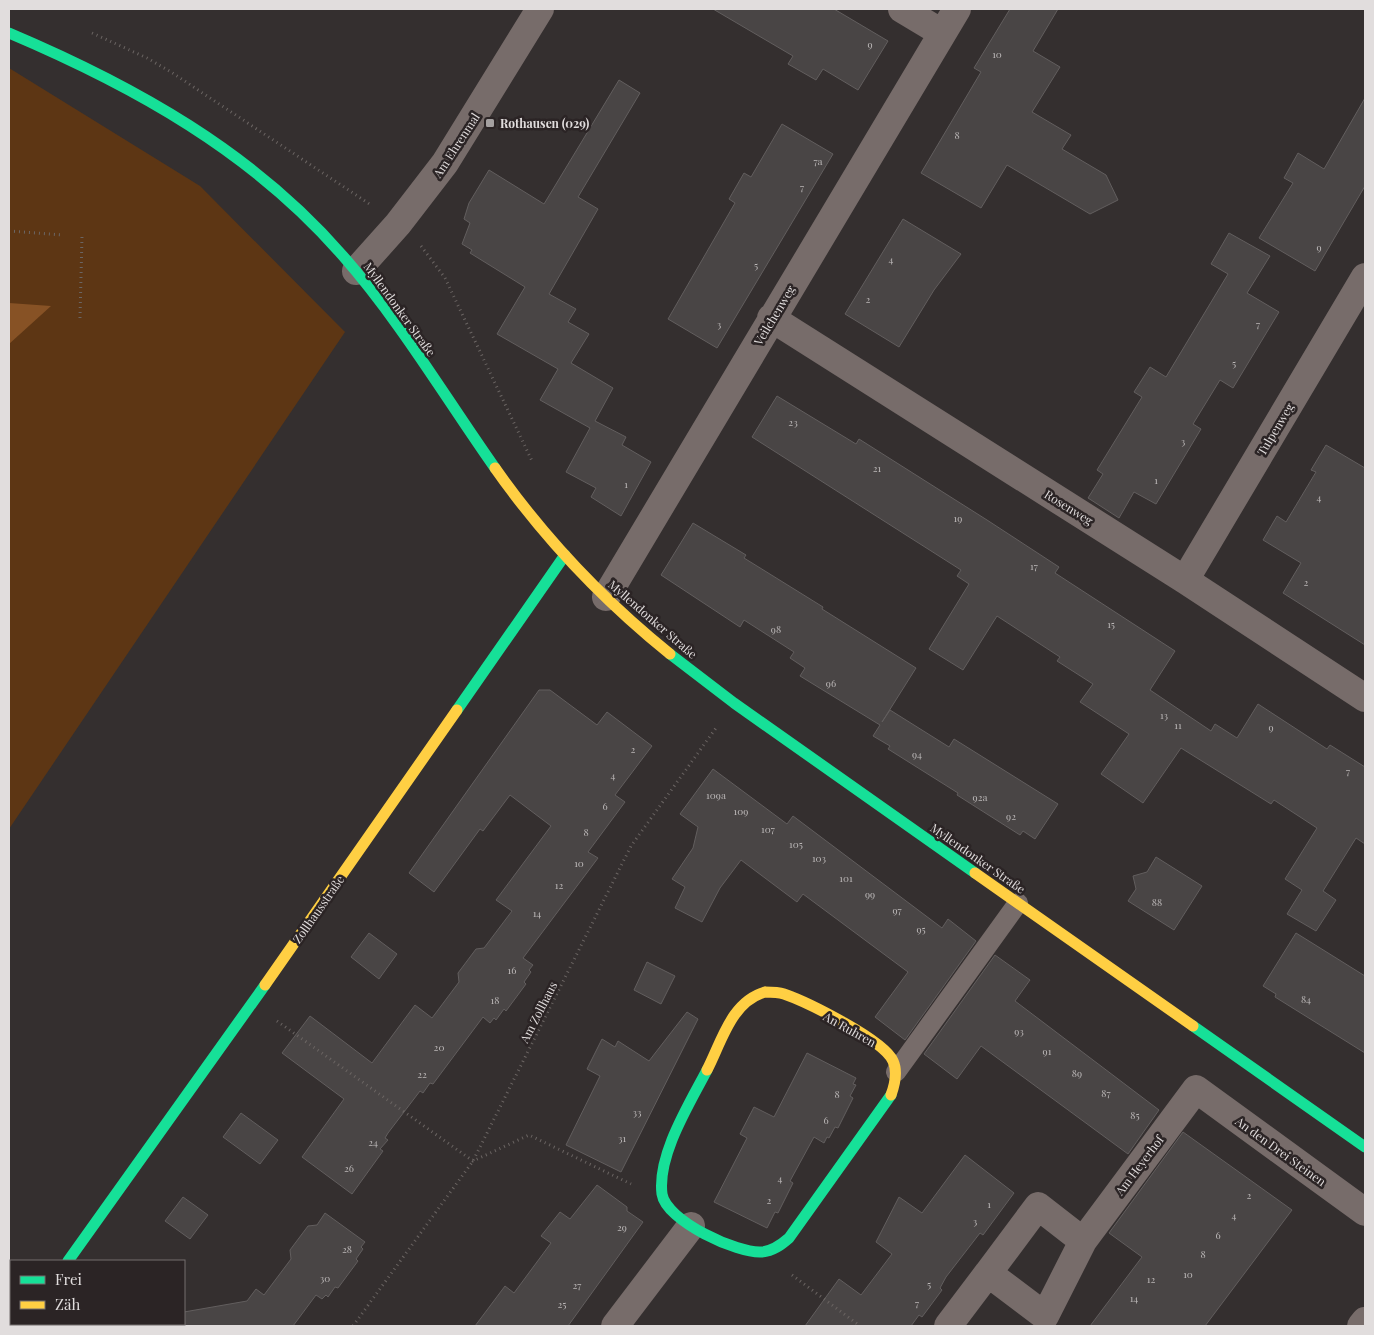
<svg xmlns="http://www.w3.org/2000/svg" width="1374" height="1335" viewBox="0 0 1374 1335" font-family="'Playfair Display',serif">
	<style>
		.green { fill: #5d3614 }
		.forest { fill: #875225 }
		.building { fill: #494545; stroke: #625e5e }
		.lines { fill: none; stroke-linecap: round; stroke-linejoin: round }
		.path { stroke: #6b6563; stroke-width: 3; stroke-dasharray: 1 4; stroke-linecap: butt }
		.lane { stroke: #776c6a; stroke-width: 20 }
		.street { stroke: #776c6a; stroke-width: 28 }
		.fast { stroke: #16e098; stroke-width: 11 }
		.slow { stroke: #ffcf43; stroke-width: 11 }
		.poi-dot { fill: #a4a0a0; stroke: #2b2425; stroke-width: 2 }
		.labels { text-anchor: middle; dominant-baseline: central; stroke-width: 5; stroke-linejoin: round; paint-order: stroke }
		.number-label { font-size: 10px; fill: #bbb7b7 }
		.poi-label { font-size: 12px; font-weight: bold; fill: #e1dddd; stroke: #2b2425; text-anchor: start }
		.street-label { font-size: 12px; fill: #e1dddd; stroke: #2b2425 }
	</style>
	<rect width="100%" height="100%" fill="#342f2f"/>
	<!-- green -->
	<path class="green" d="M9,68L200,186L345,332L9,829Z"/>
	<!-- forest -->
	<path class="forest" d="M9,303L51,306L9,344Z"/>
	<!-- building -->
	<path class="building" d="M713,9H834L888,41L858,90L823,69L816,80L788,64L793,56Z
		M1010,9H1058L1033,51L1060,67L1032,112L1071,135L1062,149L1106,175L1118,200L1090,214L1007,165L981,208L921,173L981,72L974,68Z
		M619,80L640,93L578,197L598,209L549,294L576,309L568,322L589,334L571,363L613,388L595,421L626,437L622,445L651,462L621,516L591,497L596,488L566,472L590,428L540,400L558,369L497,334L525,287L470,253L472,250L462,244L470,223L464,219L469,203L489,170L544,204Z
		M1365,98V186L1315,271L1259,238L1293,183L1284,178L1298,153L1324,169Z
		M782,124L833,154L717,348L668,319L735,203L729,199L744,173L751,177Z
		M903,219L961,254L934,290L899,347L845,314Z
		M1229,233L1270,256L1247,293L1279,312L1233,388L1220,380L1193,424L1201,429L1156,504L1134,492L1119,518L1088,498L1103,474L1097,470L1142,397L1134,392L1150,367L1166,377L1228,274L1211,264Z
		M777,396L856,444L859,439L987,520L1059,567L1055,573L1175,651L1150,690L1211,731L1215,724L1237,738L1258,704L1327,749L1330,745L1365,767V844L1356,838L1323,891L1336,900L1316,931L1287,914L1302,890L1285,879L1317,828L1274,800L1271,804L1181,748L1143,803L1101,774L1129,734L1080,702L1093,684L1057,661L1060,657L997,616L963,670L929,649L969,584L957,576L961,570L752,437Z
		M1326,445L1365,468V645L1283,593L1301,563L1263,540L1277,516L1286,522L1316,472L1311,470Z
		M693,523L746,555L744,558L823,607L822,609L916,668L882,722L890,710L949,747L954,739L1058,804L1035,839L1023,831L1020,835L957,795L958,793L888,749L890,746L873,736L880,725L800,676L805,668L790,658L794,652L744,620L740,627L661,575Z
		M539,690H550L597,725L607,712L652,746L615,795L625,802L588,852L598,858L523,958L533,965L529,970L531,972L524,982L526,984L506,1011L504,1009L496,1020L494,1018L490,1023L483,1017L433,1084L430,1083L423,1093L420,1091L388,1133L385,1138L388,1140L380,1149L383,1151L352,1194L302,1157L344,1099L282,1053L310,1016L372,1063L415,1005L432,1018L459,982L458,973L476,949L484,948L512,911L496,900L551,826L510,795L483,831L480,829L434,892L409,873Z
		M713,769L787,824L793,816L942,928L948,919L976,941L905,1040L875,1017L908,972L803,894L797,902L741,860L720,888L702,922L675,908L685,887L672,879L693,848L698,827L680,814Z
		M1156,857L1202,886L1174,930L1128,901L1136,889L1133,876L1147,872Z
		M369,933L397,954L379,979L351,957Z
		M1296,933L1365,976V1053L1275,997L1276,994L1263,986Z
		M995,955L1030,980L1015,1001L1159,1110L1128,1154L981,1046L957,1079L924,1054Z
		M647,962L675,976L661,1004L634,990Z
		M687,1012L698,1019L621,1172L566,1145L600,1076L587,1069L602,1039L615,1047L618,1041L649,1061Z
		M807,1053L856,1078L853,1084L856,1085L850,1096L853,1098L838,1128L835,1127L829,1138L827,1137L824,1143L814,1137L790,1181L793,1183L778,1213L775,1212L767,1228L714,1202L747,1138L740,1134L754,1107L774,1117Z
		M241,1113L278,1140L260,1164L223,1137Z
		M1183,1132L1292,1210L1205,1326H1090L1142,1257L1109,1233Z
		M965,1155L1014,1193L983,1235L980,1233L946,1277L940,1288L942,1290L922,1317L919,1315L911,1326H805L839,1279L861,1295L892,1254L876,1242L899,1197L922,1213Z
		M597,1185L627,1207V1211L643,1222L568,1326H475L505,1286L514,1293L551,1243L541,1236L560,1212L570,1219Z
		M183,1197L208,1215L190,1239L165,1221Z
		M325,1213L365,1242L361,1247L363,1249L356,1259L358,1261L338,1288L335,1287L328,1297L326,1295L322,1299L316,1295L293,1326H185L184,1312L247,1301L256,1289L264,1295L291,1259L290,1250L308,1226L317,1225Z"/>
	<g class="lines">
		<!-- path -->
		<path class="path" d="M92,33L147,58L171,72L371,205
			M9,231L63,235
			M421,246L445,278L533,463
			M80,318L82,236
			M277,1021L473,1161L529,1135L631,1184
			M792,1275L860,1326
			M353,1326L473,1161L631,846L716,728"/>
		<!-- lane -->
		<path class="lane" d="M896,1072L1018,903"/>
		<!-- street -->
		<path class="street" d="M902,9L942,33
			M356,271L398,224L445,163L540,9
			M771,318L1185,580L1365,698
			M1185,580L1365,277
			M606,597L957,9
			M1083,1241L1045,1316L988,1273L1038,1206L1083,1241L1196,1089L1365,1212
			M22,1326L24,1324
			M615,1326L691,1226
			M948,1326L988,1273
			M1361,1326L1365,1321"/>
		<!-- fast -->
		<path class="fast" d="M9,33C134,86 253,152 343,256C400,321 445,397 495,468
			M670,654L734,703L975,873
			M457,710L565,555
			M1193,1026L1365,1147
			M707,1070C690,1103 657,1155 662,1194C666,1221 738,1254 762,1252C773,1251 781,1245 789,1238L891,1095
			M68,1261L265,985"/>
		<!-- slow -->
		<path class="slow" d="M495,468C545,539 603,600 670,654
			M975,873L1193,1026
			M265,985L457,710
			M765,992C772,992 778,992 784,994C807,1002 884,1040 893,1061C898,1072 895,1084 891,1095
			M707,1070C722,1041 731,1002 765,992"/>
	</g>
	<!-- markers -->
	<rect class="poi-dot" x="485" y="118" width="10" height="10" rx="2.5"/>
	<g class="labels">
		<!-- number labels -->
		<g class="number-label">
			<text x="870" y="44">9</text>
			<text x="997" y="54">10</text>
			<text x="957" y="135">8</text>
			<text x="818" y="161">7a</text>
			<text x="802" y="187">7</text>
			<text x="1319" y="247">9</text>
			<text x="891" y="259">4</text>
			<text x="756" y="265">5</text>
			<text x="868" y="299">2</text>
			<text x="719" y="324">3</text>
			<text x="1258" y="324">7</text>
			<text x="1234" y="363">5</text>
			<text x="793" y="422">23</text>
			<text x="1183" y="441">3</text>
			<text x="877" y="468">21</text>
			<text x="1156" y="480">1</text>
			<text x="626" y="484">1</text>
			<text x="1319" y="497">4</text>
			<text x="958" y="518">19</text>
			<text x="1034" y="566">17</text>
			<text x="1306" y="582">2</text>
			<text x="1111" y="624">15</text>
			<text x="776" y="629">98</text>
			<text x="831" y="683">96</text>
			<text x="1164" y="715">13</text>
			<text x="1178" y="725">11</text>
			<text x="1271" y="727">9</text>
			<text x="633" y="749">2</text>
			<text x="917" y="754">94</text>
			<text x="1348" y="771">7</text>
			<text x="613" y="775">4</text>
			<text x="716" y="795">109a</text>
			<text x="980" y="797">92a</text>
			<text x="605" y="806">6</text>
			<text x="741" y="811">109</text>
			<text x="1011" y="816">92</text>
			<text x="768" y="829">107</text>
			<text x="586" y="832">8</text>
			<text x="796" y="844">105</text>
			<text x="819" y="858">103</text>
			<text x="579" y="863">10</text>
			<text x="846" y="878">101</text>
			<text x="559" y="885">12</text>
			<text x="870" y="894">99</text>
			<text x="1157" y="902">88</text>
			<text x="897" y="910">97</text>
			<text x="537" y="913">14</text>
			<text x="921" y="929">95</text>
			<text x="512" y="970">16</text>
			<text x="1306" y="999">84</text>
			<text x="495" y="1000">18</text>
			<text x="1019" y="1031">93</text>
			<text x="439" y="1047">20</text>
			<text x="1047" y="1051">91</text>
			<text x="1077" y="1073">89</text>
			<text x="422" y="1074">22</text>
			<text x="1106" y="1093">87</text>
			<text x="837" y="1094">8</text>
			<text x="637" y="1112">33</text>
			<text x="1135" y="1115">85</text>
			<text x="826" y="1120">6</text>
			<text x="622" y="1138">31</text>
			<text x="373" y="1142">24</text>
			<text x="349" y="1168">26</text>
			<text x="780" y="1178">4</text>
			<text x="1249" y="1195">2</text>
			<text x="769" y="1200">2</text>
			<text x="989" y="1204">1</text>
			<text x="1234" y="1215">4</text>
			<text x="975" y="1221">3</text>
			<text x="622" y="1227">29</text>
			<text x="1218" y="1235">6</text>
			<text x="347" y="1249">28</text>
			<text x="1203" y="1254">8</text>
			<text x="1188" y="1274">10</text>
			<text x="325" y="1278">30</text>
			<text x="1151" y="1279">12</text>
			<text x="929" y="1284">5</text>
			<text x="577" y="1285">27</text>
			<text x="1134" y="1298">14</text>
			<text x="917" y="1303">7</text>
			<text x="562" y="1304">25</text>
		</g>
		<!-- poi labels -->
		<g class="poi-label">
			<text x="500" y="123">Rothausen (029)</text>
		</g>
		<!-- street labels -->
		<g class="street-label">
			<text transform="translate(456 145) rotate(-57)">Am Ehrenmal</text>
			<text transform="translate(400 309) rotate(54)">Myllendonker Straße</text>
			<text transform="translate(774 315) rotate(-59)">Veilchenweg</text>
			<text transform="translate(1275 429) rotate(-59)">Tulpenweg</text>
			<text transform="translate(1069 507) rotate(32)">Rosenweg</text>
			<text transform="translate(653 619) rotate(41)">Myllendonker Straße</text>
			<text transform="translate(978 858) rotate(35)">Myllendonker Straße</text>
			<text transform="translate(318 909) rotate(-55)">Zollhausstraße</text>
			<text transform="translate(538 1012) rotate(-63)">Am Zollhaus</text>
			<text transform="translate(850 1029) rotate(29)">An Ruhren</text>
			<text transform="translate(1281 1151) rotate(36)">An den Drei Steinen</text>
			<text transform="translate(1139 1165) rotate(-53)">Am Heyerhof</text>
		</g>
	</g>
	<!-- border -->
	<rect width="1374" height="1335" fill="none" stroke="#e1dddd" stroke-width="20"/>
	<!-- legend -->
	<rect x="10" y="1260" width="175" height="65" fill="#2b2425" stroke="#746e6f"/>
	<rect x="20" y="1276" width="25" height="8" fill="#16e098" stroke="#746e6f"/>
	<text x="55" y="1285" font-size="15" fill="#e1dddd">Frei</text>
	<rect x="20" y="1301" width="25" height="8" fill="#ffcf43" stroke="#746e6f"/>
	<text x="55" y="1310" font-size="15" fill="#e1dddd">Zäh</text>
</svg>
